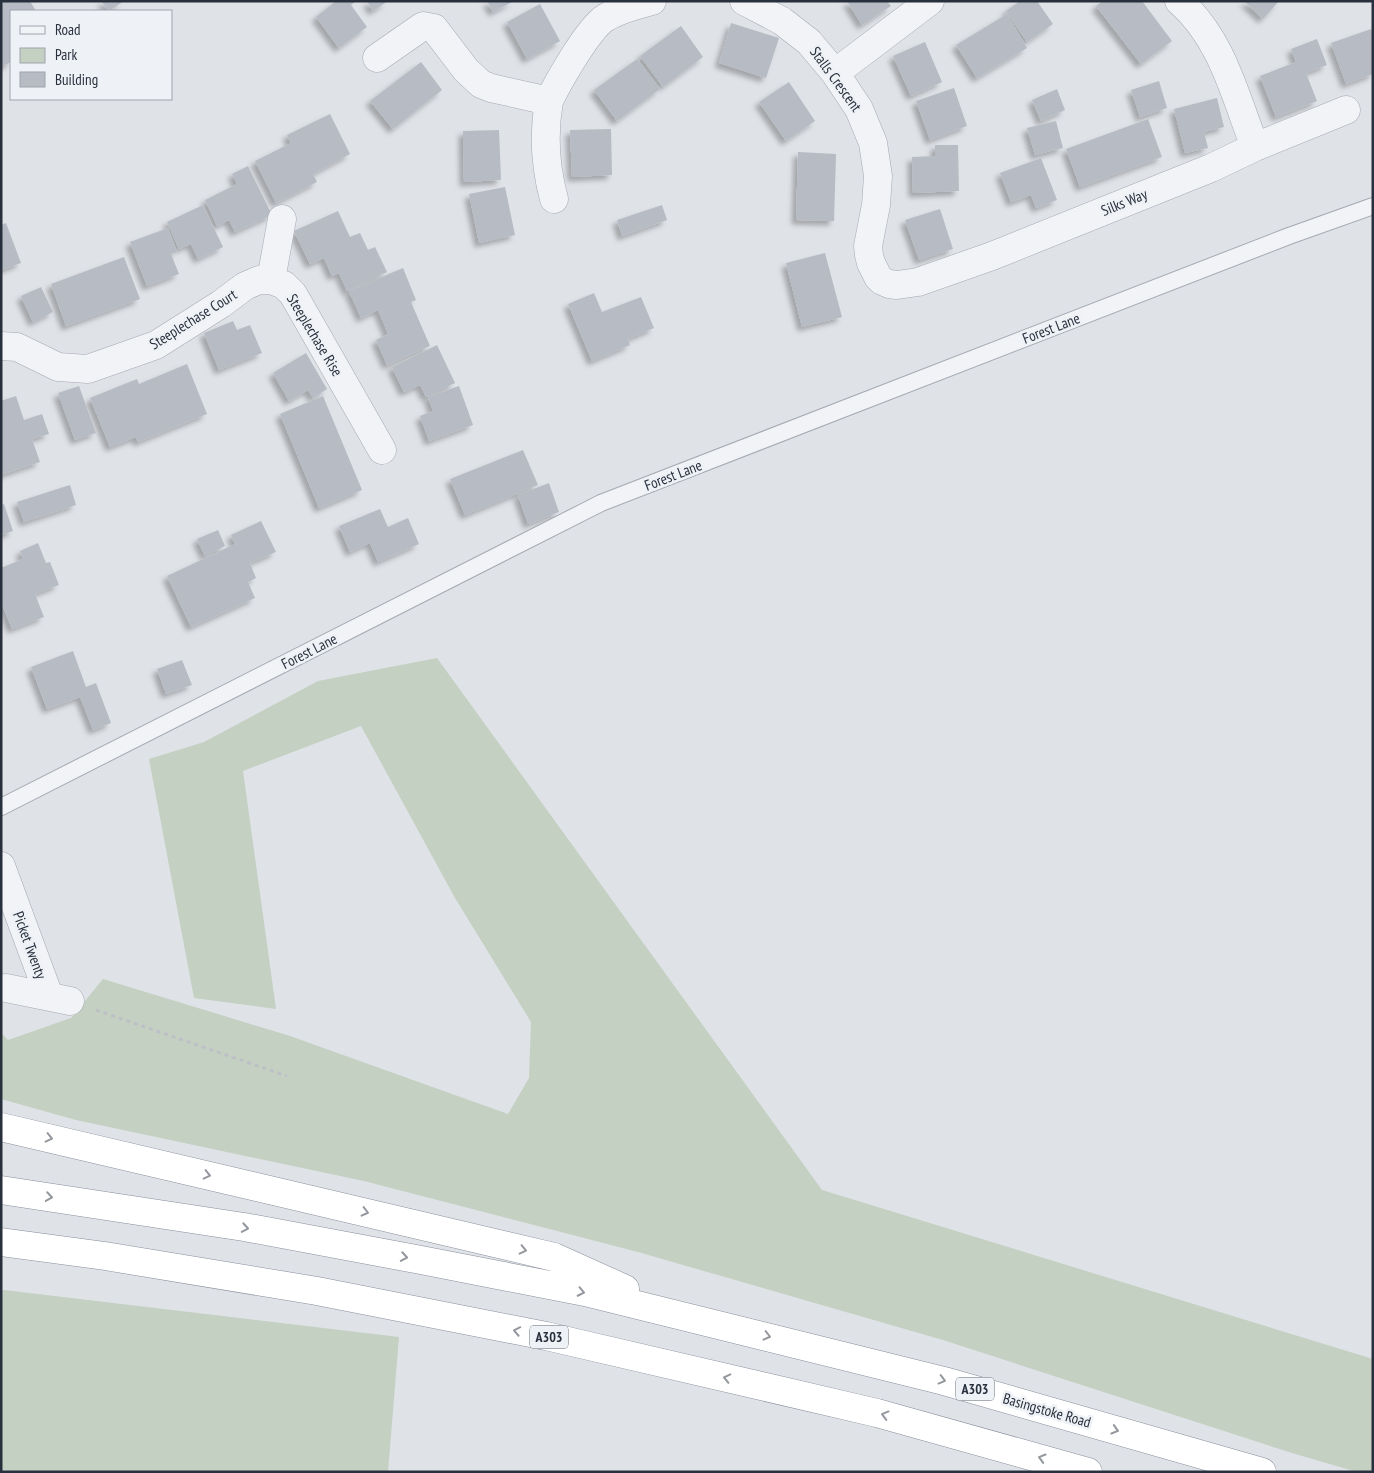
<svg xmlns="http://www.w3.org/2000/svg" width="1374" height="1473" viewBox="0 0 1374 1473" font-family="'PT Sans Narrow',sans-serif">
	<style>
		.green { fill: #c4d0c1 }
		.building { fill: #b7bbc3; filter: url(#shadow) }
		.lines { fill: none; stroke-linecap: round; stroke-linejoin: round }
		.lane-casing { stroke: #a5a9b1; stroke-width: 18 }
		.street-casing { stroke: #a5a9b1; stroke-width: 29 }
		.highway-casing { stroke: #888f9c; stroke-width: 29 }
		.path { stroke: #bdc0c6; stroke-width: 3; stroke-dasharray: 4 4; stroke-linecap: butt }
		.lane { stroke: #f1f3f6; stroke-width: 16 }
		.street { stroke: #f1f3f6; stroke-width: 28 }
		.highway { stroke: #fff; stroke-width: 28 }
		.oneway { stroke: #94989e }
		.labels { text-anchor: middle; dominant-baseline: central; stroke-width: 5; stroke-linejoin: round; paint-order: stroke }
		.shield { fill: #eef1f5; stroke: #646a74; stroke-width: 1 }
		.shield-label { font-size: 14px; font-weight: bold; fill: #29303d }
		.street-label { font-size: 15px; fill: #29303d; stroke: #eef1f5 }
	</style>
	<defs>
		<filter id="shadow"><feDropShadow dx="-4.5" dy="4.5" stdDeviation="2.5" flood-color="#0004"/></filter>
	</defs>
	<rect width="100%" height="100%" fill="#dfe2e7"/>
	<!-- green -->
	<path class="green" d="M437,658L822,1190L1373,1359V1472H1357L1292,1453L943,1340L638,1252L364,1181L76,1120L1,1099V1033L8,1040L71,1018L103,979L290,1036L508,1114L529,1078L531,1022L455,898L361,726L243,771L276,1009L194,998L149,759L204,742L318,681Z
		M4,1290L399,1337L388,1472H1V1291Z"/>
	<!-- building -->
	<path class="building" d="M1,1H30L36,11H11V62L3,66L1,63Z
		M101,1H124L109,11Z
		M336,1H356L351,5L367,27L339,48L316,17Z
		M367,1H388L373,11Z
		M487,1H514L493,12Z
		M847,1H887L891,6L862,25Z
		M1020,1H1037L1053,24L1027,42L1006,11Z
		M1103,1H1142L1172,41L1141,64L1096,6Z
		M1244,1H1279L1263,19Z
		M540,4L560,41L527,59L507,22Z
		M1007,14L1027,48L977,78L956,45Z
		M731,23L779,38L766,78L719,63Z
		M681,26L703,57L663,87L640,56Z
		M1371,29L1373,34V74L1346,84L1331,43Z
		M1317,39L1327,65L1306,73L1317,101L1276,117L1260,76L1296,62L1291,49Z
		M925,42L942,82L911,96L893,56Z
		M637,59L660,89L617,121L594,90Z
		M421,62L442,90L393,129L370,101Z
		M1159,81L1167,108L1140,117L1131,90Z
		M789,82L815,121L786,141L759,102Z
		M954,88L967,126L930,140L916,101Z
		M1057,89L1065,110L1041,121L1032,100Z
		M1217,98L1224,127L1204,132L1208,148L1185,153L1174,109Z
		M330,114L350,154L313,174L317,182L276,203L255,161L291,143L287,135Z
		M1148,119L1162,157L1080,187L1066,149Z
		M1056,121L1063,148L1035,155L1027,128Z
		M611,129L612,175L572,177L570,130Z
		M499,130L501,180L464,182L463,131Z
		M935,145H958L959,191L913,193L912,157L935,156Z
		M798,152L836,154L834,221L796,220Z
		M1041,158L1057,200L1036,208L1031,195L1011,202L1000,173Z
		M248,166L272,215L235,232L229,220L217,226L205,200L237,184L232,174Z
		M505,187L515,235L479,243L469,194Z
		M203,205L223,247L198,259L191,244L179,249L167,222Z
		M662,205L667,220L622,236L617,220Z
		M940,209L953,249L919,260L905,220Z
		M338,211L350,237L360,233L368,250L375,247L387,272L347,291L339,273L332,276L324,258L310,264L294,231Z
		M6,223L21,263L1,270V225Z
		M168,228L177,252L171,254L179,274L147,286L130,242Z
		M825,253L842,317L802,327L786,263Z
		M124,257L140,299L66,326L51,284Z
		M403,268L416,300L411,302L430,346L387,365L376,340L388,334L378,310L361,318L349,291Z
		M41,287L53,312L33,322L21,296Z
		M594,293L602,312L641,297L654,328L628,339L630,345L592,361L568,304Z
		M233,321L237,330L250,325L262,353L219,370L204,333Z
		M437,345L455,383L426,397L420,385L404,392L392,367Z
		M306,353L327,389L313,398L308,390L289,401L273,373Z
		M187,364L207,414L138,442L136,437L110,447L90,398L137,379L139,384Z
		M79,386L96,433L75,440L58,393Z
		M459,386L473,425L429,441L420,416L433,411L428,397Z
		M16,396L24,420L42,414L49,434L32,439L40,462L1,475V401Z
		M323,396L362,490L319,508L280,414Z
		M523,450L538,485L465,515L450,479Z
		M549,483L559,512L528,524L518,495Z
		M70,485L76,505L24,522L17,502Z
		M4,504L13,531L1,535V505Z
		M380,509L388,527L408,518L419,544L378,562L370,543L350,552L339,526Z
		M261,521L276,552L250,563L256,578L248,582L255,598L191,627L167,576L235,544L231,535Z
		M218,530L225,546L205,556L197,539Z
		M38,543L46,563L50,562L59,585L35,594L44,617L12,629L1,602V568L23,559L20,551Z
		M73,651L86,687L96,683L111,723L93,730L80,697L47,709L31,667Z
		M182,660L192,685L166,694L157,669Z"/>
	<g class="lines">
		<!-- lane casing -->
		<g class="lane-casing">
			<path id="lane" d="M1,807L601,503L1289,236L1373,206"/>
		</g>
		<!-- street casing -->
		<g class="street-casing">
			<path id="street" d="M744,1L782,21L809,42L835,73L859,109L873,143L878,176L876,205L868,246L869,255L871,263L878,277L882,281L889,284L897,285L918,282L992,256L1211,168L1255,147L1346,110
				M1179,1C1222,38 1235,96 1255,147
				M377,58L423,26L434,28L466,70L481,84L491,88L549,101C543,135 545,166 554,199
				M835,73L930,1
				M549,101C558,82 588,29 605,18C619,9 637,5 652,1
				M282,219L271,280L284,285L293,294L382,450
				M1,346L17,347L58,367L88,369L156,345L221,304L245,286L259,280H271
				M1,866L49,996
				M6,988L70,1001"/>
		</g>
		<!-- highway casing -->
		<g class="highway-casing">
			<path id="highway" d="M1,1127L554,1257L625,1289
				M1,1190L244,1227L421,1260L585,1292L944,1381L1262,1472
				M1,1242L105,1256L317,1291L546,1336L877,1413L1088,1472"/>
		</g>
		<!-- path -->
		<path class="path" d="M96,1010L287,1076"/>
		<!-- lane -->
		<use href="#lane" class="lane"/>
		<!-- street -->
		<use href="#street" class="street"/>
		<!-- highway -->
		<use href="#highway" class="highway"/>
	</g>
	<!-- one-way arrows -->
	<defs><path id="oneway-chevron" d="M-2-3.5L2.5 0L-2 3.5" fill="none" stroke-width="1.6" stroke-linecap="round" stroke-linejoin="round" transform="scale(1.25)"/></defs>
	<g class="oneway">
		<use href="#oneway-chevron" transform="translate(49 1138) rotate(13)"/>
		<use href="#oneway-chevron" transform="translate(207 1175) rotate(13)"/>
		<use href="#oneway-chevron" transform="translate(49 1197) rotate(9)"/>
		<use href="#oneway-chevron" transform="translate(365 1212) rotate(14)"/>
		<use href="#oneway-chevron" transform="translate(245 1228) rotate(10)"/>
		<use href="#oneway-chevron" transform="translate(523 1250) rotate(13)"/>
		<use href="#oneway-chevron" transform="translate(404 1257) rotate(10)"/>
		<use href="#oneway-chevron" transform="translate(581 1292) rotate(12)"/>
		<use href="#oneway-chevron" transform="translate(517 1331) rotate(-169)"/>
		<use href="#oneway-chevron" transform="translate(767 1336) rotate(14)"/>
		<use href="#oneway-chevron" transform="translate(727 1378) rotate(-167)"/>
		<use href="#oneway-chevron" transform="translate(942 1380) rotate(15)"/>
		<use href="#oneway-chevron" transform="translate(885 1415) rotate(-165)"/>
		<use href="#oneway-chevron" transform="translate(1115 1430) rotate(16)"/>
		<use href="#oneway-chevron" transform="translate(1042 1458) rotate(-164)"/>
	</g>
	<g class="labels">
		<!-- shield labels -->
		<g class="shield">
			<rect x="530" y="1325.5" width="38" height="23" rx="4"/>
			<rect x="956" y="1377.5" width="38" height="23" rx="4"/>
		</g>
		<g class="shield-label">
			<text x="549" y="1337">A303</text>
			<text x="975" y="1389">A303</text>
		</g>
		<!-- street labels -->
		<g class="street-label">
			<text transform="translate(836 79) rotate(54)">Stalls Crescent</text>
			<text transform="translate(1124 202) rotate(-22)">Silks Way</text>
			<text transform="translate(193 319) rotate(-32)">Steeplechase Court</text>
			<text transform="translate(1051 328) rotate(-21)">Forest Lane</text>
			<text transform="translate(315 335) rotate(59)">Steeplechase Rise</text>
			<text transform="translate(673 475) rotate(-21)">Forest Lane</text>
			<text transform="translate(309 651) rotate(-27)">Forest Lane</text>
			<text transform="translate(30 945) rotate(70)">Picket Twenty</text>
			<text transform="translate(1047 1410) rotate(16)">Basingstoke Road</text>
		</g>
	</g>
	<!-- border -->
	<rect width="1374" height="1473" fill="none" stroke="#29303d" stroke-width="5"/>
	<!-- legend -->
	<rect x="10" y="10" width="162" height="90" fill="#eef1f5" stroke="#9fa4ab"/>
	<rect x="20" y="26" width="25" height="8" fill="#f1f3f6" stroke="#9fa4ab"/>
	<text x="55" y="35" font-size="15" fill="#29303d">Road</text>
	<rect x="20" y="48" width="25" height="15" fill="#c4d0c1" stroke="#9fa4ab"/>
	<text x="55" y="60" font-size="15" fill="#29303d">Park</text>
	<rect x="20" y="72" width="25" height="15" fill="#b7bbc3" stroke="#9fa4ab"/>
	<text x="55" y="85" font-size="15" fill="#29303d">Building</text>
</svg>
